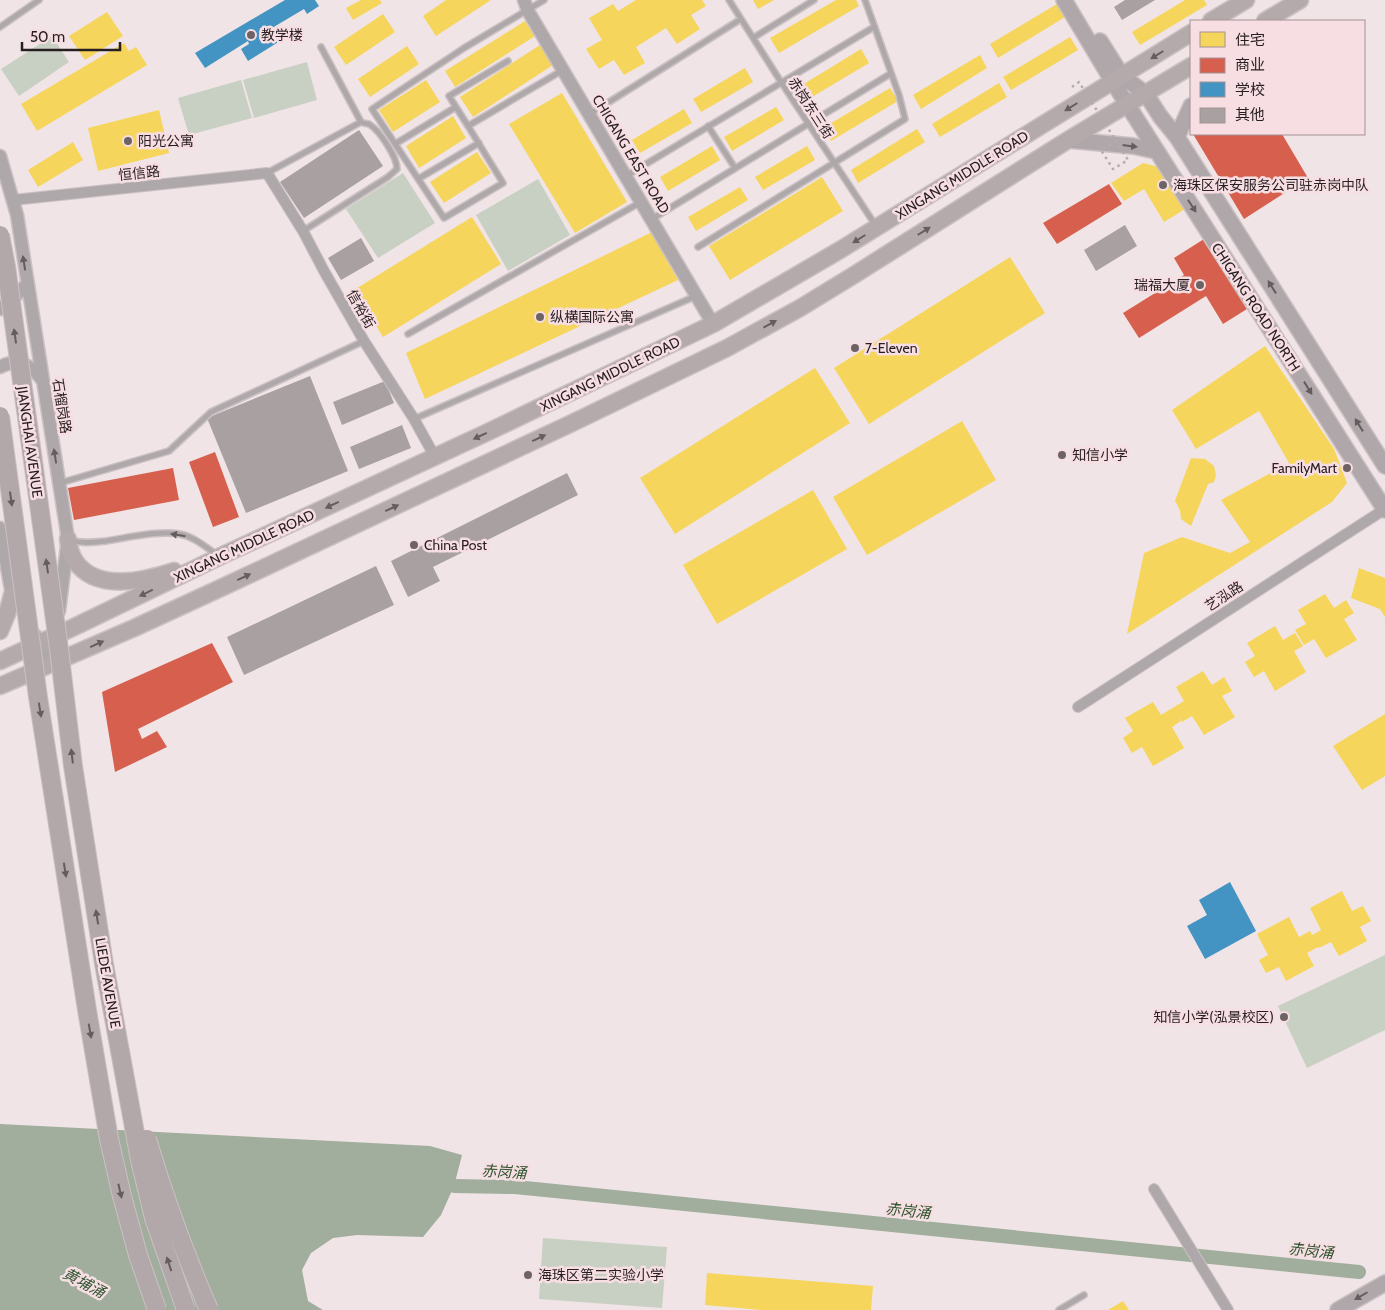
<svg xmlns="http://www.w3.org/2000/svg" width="1385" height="1310" viewBox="0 0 1385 1310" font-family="Cabin,'Noto Sans SC',sans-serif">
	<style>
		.green { fill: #c8d0c3 }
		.water { fill: #a1ad9d }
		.homes { fill: #f6d55c }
		.shops { fill: #d6604d }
		.schools { fill: #4393c3 }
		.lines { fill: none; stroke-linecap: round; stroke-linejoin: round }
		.canal { stroke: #a1ad9d; stroke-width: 14 }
		.building { fill: #a9a0a2 }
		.service-casing { stroke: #cbc1c3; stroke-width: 8 }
		.minor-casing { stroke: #cbc1c3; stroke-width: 12 }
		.tertiary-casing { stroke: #cbc1c3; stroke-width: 15 }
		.secondary-casing { stroke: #cbc1c3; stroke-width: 18 }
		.primary-casing { stroke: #cbc1c3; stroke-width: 19 }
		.service { stroke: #afa8aa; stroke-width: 5 }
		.minor { stroke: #afa8aa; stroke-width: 10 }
		.tertiary { stroke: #afa8aa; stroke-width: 12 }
		.secondary { stroke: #afa7a9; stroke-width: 15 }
		.primary { stroke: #b4aaac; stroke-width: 16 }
		.trunk-bridge-casing { stroke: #cbc1c3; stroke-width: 20; stroke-linecap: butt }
		.path-bridge { stroke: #b3acad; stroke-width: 2.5; stroke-dasharray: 2.5 4; stroke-linecap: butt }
		.trunk-bridge { stroke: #b2a8a9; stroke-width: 18 }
		.oneway { fill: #665d5f }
		.oneway2 { fill: #645c5e }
		.oneway3 { fill: #655c5e }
		.poi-dot { fill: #6d6365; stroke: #f6dee3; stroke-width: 2 }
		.labels { text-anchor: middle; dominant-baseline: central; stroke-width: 5; stroke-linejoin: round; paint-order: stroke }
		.poi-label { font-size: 14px; fill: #261e20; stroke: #f6dee3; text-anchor: start }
		.street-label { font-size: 14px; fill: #261e20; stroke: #f6dee3 }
		.water-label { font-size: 15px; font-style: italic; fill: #2f542f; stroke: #f6dee3 }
	</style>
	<rect width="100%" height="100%" fill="#f0e4e6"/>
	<!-- green -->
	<path class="green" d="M52,36L69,62L19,96L1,69Z
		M307,62L317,100L254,118L243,80Z
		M241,80L252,118L189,135L178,98Z
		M403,173L435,223L378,258L346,209Z
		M538,179L570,235L508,271L476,215Z
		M1385,955V1030L1307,1068L1278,1006Z
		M543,1238L667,1247L662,1308L539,1299Z"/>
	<!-- water -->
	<path class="water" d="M0,1124L430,1146L462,1155L454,1186L441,1215L423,1237L357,1235L333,1238L311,1253L302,1270L308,1301L323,1310H0Z"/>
	<!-- homes -->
	<path class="homes" d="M361,0H380L382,3L353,20L346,8Z
		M446,0H491L436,36L423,16Z
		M636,0H702L706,6L691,15L700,29L677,44L666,28L636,47L645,63L624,75L614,60L599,69L586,49L602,40L589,18L613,4L618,11Z
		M753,0H774L758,9Z
		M836,0H856L859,6L779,53L770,38Z
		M1185,0H1204L1207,5L1140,45L1132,32Z
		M1057,4L1065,17L998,58L990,44Z
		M107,12L123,36L85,60L69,36Z
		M383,14L395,32L346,65L334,47Z
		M525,21L535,36L455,87L445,71Z
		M1070,37L1078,50L1011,90L1003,77Z
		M124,43L129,51L136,47L147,65L37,131L21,104Z
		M540,45L553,65L473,117L460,97Z
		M407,46L419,64L370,97L358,79Z
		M861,49L869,63L802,103L794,90Z
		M980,55L987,68L921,109L913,95Z
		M745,68L753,82L701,112L693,99Z
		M426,80L440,102L393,132L379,110Z
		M999,83L1007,97L940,137L932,124Z
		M890,88L898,101L831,141L823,128Z
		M562,93L627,202L575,233L509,124Z
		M776,107L784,120L732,151L724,137Z
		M684,109L692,123L640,153L632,140Z
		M159,110L169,153L98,171L88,128Z
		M453,116L466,138L419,168L406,146Z
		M917,129L925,142L858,183L851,170Z
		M73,142L83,160L38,187L28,170Z
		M712,146L720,160L668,191L660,177Z
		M807,146L815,160L763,190L755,177Z
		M477,152L491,173L444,203L430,182Z
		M1143,163L1159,167L1185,209L1164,222L1144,189L1124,201L1111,183Z
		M822,177L843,211L730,280L709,246Z
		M740,187L748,200L696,231L688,217Z
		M472,217L501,264L383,337L354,290Z
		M652,232L678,280L425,399L406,353Z
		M1010,257L1045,313L869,424L834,368Z
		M1265,346L1334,449L1347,483L1332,502L1127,634L1144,553L1182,537L1230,553L1250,542L1221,500L1289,463L1259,411L1196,449L1190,439L1172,410Z
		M815,368L850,423L675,534L640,478Z
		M962,421L996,480L867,555L833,497Z
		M1191,458L1205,459L1214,466L1216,475L1214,482L1208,484L1191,526L1181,519L1180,510L1175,501Z
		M813,490L847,549L717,624L683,565Z
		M1359,568L1385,578V617L1380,609L1351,598Z
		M1325,594L1334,608L1346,600L1354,613L1344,619L1357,640L1326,658L1314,639L1304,645L1295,630L1306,624L1298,610Z
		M1275,626L1283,640L1295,633L1303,646L1294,651L1306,672L1275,691L1264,671L1254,677L1245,662L1255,656L1247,643Z
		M1203,671L1212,685L1224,677L1232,691L1222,696L1235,717L1204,735L1192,716L1182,722L1177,713L1181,721L1172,727L1184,748L1153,766L1142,747L1132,753L1123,738L1133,731L1125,718L1153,702L1161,715L1184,701L1176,687Z
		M1385,714V776L1362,790L1333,746Z
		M1342,891L1352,911L1363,906L1371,921L1360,927L1367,941L1339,956L1331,942L1319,948L1318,947L1307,953L1314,966L1286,981L1279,967L1266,973L1259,960L1268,955L1257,934L1289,917L1299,937L1310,931L1312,935L1321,930L1310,908Z
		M707,1273L873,1286L871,1310H761L705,1305Z
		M1123,1301L1129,1310H1108Z"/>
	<!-- shops -->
	<path class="shops" d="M1193,134H1282L1308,178L1244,219Z
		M1109,184L1122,204L1057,244L1043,223Z
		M1204,239L1247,309L1223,324L1206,296L1139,338L1123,313L1184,275L1174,258Z
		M215,452L239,517L213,527L189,462Z
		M173,468L179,500L74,520L68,488Z
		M212,643L233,682L138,729L142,739L157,731L167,747L115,772L102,692Z"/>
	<!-- schools -->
	<path class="schools" d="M285,0H315L319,6L307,14L304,9L272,28L280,41L248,61L241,49L249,44L248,41L205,68L195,53Z
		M1230,882L1256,931L1205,959L1187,926L1207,915L1199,900Z"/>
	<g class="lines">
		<!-- canal -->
		<path class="canal" d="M454,1186L515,1187L1359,1272"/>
	</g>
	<!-- building -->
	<path class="building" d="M1125,0H1155L1122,20L1114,7Z
		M359,130L383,166L304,218L280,182Z
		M1125,225L1137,246L1096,271L1084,250Z
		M361,238L374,261L341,280L328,258Z
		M310,376L348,471L246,513L207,418Z
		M385,381L394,403L342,425L333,402Z
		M402,425L411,448L359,469L350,447Z
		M567,473L578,495L433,567L440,581L408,597L391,561Z
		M376,566L394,605L244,675L227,637Z"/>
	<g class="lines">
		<!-- service casing -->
		<g class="service-casing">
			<path id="service" d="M544,0L464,48L372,109L444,218L503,183L468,126L563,70
				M729,0L781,82L876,226
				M0,27L39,0
				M753,38L814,0
				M321,47L361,122
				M590,114L741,19
				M468,126L449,96L508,61
				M708,126L735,168
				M395,144L456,107
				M267,173L361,122C362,123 368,124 369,124C380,131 397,157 397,169L388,177L303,231
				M626,176L874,27
				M418,179L479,143
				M652,219L890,74
				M698,247L905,119L899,95L865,0
				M408,334L641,202
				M414,419L696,296
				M60,483L169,451L211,412L364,341
				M71,540C82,544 94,542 106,541C126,538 160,530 179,534C193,536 204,546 216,554
				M1059,1310L1084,1295"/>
		</g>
		<!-- minor casing -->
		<g class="minor-casing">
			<path id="minor" d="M13,200L267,173L303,231L324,271L364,341L414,419L435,457
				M1078,707L1385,509
				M1154,1189L1228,1310"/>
		</g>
		<!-- tertiary casing -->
		<g class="tertiary-casing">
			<path id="tertiary" d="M524,0L528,11L713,324
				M0,156L17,215L68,539L59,611
				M0,309L13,299L27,284
				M0,367C19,357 31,365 43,381
				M0,528L12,595L16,603
				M35,635L52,664"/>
		</g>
		<!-- secondary casing -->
		<g class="secondary-casing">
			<path id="secondary" d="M1064,0L1113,82L1385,510
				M1100,41L1122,76L1146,94L1160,116L1177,137L1385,466
				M1177,137L1191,106
				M1068,140L1133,146L1156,151
				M1338,1310L1385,1283"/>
		</g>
		<!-- primary casing -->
		<g class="primary-casing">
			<path id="primary" d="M1211,21L1246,0
				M1265,21L1300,0
				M68,539C69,547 71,555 75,561C96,592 144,581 174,571
				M0,631L7,614L12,595
				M0,661L72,628L221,556L488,432L713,324L840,250L1191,33
				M0,686L134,628L225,586L570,424L727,348L800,308L854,275L1068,140L1191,66"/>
		</g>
		<!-- service -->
		<use href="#service" class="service"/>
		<!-- minor -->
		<use href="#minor" class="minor"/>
		<!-- tertiary -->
		<use href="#tertiary" class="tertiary"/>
		<!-- secondary -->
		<use href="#secondary" class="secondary"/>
		<!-- primary -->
		<use href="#primary" class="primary"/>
		<!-- trunk-bridge casing -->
		<g class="trunk-bridge-casing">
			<path id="trunk-bridge" d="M0,235L6,266L59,649L73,766L104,964L140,1160L154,1218L186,1310
				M0,416L38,697L87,1010L109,1139L122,1196L138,1255L157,1310
				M147,1139C164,1197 185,1254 209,1310"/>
		</g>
		<!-- path-bridge -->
		<path class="path-bridge" d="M1072,87L1079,82L1128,160L1113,169L1101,150L1111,144"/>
		<!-- trunk-bridge -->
		<use href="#trunk-bridge" class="trunk-bridge"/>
	</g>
	<!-- one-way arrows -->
	<defs><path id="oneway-solid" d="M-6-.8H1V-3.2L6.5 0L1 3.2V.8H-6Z" transform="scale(1.25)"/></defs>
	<g class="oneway">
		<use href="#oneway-solid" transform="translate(1157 55) rotate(148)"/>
		<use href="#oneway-solid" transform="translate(1071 107) rotate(148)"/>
		<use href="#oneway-solid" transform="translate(924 231) rotate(-32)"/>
		<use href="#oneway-solid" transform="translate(859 239) rotate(148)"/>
		<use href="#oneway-solid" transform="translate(770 324) rotate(-29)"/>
		<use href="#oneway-solid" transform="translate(480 436) rotate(155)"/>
		<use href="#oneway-solid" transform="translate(539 438) rotate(-25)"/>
		<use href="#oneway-solid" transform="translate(332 505) rotate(155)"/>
		<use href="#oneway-solid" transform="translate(392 508) rotate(-25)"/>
		<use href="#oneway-solid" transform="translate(244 577) rotate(-25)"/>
		<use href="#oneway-solid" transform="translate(146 593) rotate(154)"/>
		<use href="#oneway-solid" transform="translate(97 644) rotate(-24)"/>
	</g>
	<g class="oneway2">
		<use href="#oneway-solid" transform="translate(1130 146) rotate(7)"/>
		<use href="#oneway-solid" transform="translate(1192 206) rotate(57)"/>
		<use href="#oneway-solid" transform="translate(24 263) rotate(-99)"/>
		<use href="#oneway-solid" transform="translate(1272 287) rotate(-122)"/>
		<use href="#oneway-solid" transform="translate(1308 388) rotate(58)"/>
		<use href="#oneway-solid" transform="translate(1359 425) rotate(-122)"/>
		<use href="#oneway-solid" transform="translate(55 456) rotate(-99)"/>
		<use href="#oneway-solid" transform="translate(178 535) rotate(-171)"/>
		<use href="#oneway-solid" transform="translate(1361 1296) rotate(150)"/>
	</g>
	<g class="oneway3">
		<use href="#oneway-solid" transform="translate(15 336) rotate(-98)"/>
		<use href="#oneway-solid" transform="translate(11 499) rotate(82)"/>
		<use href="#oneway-solid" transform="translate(47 566) rotate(-98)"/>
		<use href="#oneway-solid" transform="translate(40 710) rotate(81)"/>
		<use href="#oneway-solid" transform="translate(72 756) rotate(-97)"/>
		<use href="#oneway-solid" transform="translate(65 870) rotate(81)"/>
		<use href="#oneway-solid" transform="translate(97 917) rotate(-99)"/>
		<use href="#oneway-solid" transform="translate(90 1031) rotate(80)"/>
		<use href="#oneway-solid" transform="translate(120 1191) rotate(77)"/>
		<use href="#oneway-solid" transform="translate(169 1264) rotate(-108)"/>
	</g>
	<!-- markers -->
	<g class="poi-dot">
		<circle cx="251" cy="35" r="5"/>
		<circle cx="128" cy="141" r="5"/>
		<circle cx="1163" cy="185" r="5"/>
		<circle cx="1200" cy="285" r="5"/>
		<circle cx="540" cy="317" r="5"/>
		<circle cx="855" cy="348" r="5"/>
		<circle cx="1062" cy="455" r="5"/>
		<circle cx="1347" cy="468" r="5"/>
		<circle cx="414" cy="545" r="5"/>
		<circle cx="1284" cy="1017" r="5"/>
		<circle cx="528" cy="1275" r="5"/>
	</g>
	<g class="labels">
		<!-- poi labels -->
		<g class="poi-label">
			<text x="261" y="35">教学楼</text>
			<text x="138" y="141">阳光公寓</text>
			<text x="1173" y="185">海珠区保安服务公司驻赤岗中队</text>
			<text x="1190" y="285" text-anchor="end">瑞福大厦</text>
			<text x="550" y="317">纵横国际公寓</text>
			<text x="865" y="348">7-Eleven</text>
			<text x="1072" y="455">知信小学</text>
			<text x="1337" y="468" text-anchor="end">FamilyMart</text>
			<text x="424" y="545">China Post</text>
			<text x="1274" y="1017" text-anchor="end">知信小学(泓景校区)</text>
			<text x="538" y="1275">海珠区第二实验小学</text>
		</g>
		<!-- street labels -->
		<g class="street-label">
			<text transform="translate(811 108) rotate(57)">赤岗东三街</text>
			<text transform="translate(631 154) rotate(59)">CHIGANG EAST ROAD</text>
			<text transform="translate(139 173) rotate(-6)">恒信路</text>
			<text transform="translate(962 175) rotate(-32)">XINGANG MIDDLE ROAD</text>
			<text transform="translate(1256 307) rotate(57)">CHIGANG ROAD NORTH</text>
			<text transform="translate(361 309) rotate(60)">信裕街</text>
			<text transform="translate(610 374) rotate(-26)">XINGANG MIDDLE ROAD</text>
			<text transform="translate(62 406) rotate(81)">石榴岗路</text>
			<text transform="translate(30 442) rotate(82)">JIANGHAI AVENUE</text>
			<text transform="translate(244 546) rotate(-25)">XINGANG MIDDLE ROAD</text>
			<text transform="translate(1224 596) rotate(-33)">艺泓路</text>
			<text transform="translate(108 983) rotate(80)">LIEDE AVENUE</text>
		</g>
		<!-- water labels -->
		<g class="water-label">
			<text transform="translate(504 1172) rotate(3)">赤岗涌</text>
			<text transform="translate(908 1211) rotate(6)">赤岗涌</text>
			<text transform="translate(1311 1251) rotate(6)">赤岗涌</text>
			<text transform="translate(84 1283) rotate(28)">黄埔涌</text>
		</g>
	</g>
	<!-- legend -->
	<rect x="1190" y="20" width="175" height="115" fill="#f6dee3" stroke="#a39195"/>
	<rect x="1200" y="32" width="25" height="15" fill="#f6d55c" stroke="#a39195"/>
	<text x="1235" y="45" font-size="15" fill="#261e20">住宅</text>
	<rect x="1200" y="58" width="25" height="15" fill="#d6604d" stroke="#a39195"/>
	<text x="1235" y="70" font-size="15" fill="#261e20">商业</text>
	<rect x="1200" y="82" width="25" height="15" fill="#4393c3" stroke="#a39195"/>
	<text x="1235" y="95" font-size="15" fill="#261e20">学校</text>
	<rect x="1200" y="108" width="25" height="15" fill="#a9a0a2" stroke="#a39195"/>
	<text x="1235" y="120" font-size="15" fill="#261e20">其他</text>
	<!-- scale -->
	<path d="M22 42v8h98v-8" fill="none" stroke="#261e20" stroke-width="2.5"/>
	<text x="30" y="42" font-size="15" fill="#261e20" stroke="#f6dee3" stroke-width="4" paint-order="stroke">50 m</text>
</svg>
